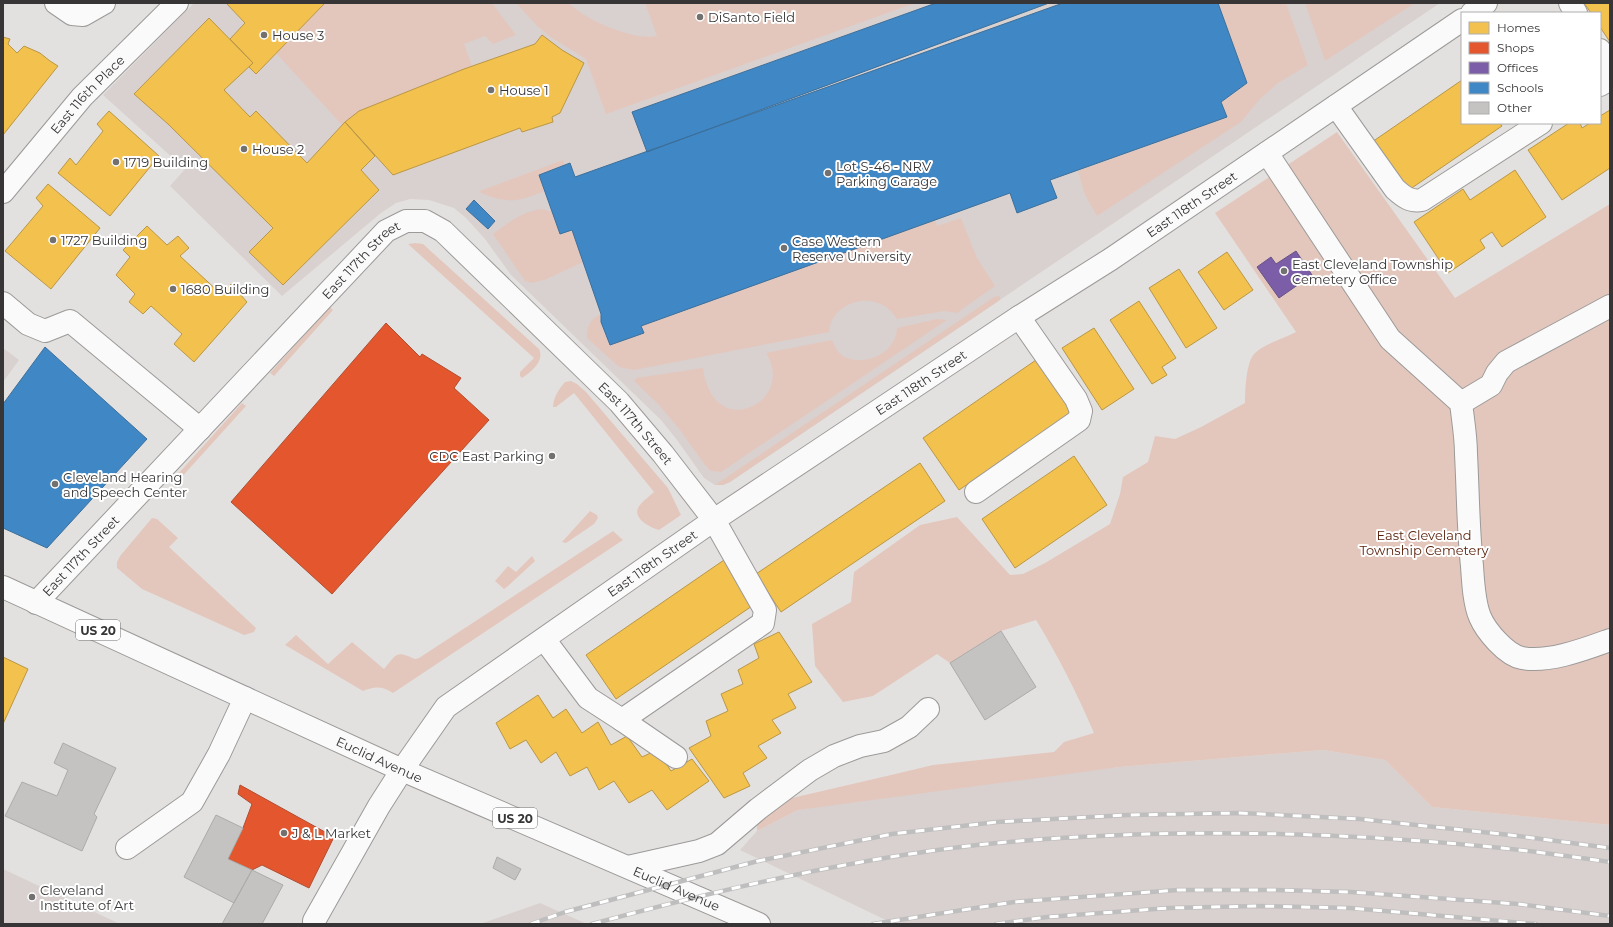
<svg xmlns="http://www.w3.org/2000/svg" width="1613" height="927" viewBox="0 0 1613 927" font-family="Montserrat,sans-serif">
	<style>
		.built { fill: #d9d1cf }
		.green { fill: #e3c7bd }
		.homes { fill: #f2c14e; stroke: #ba9746 }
		.shops { fill: #e4572e; stroke: #b04d30 }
		.offices { fill: #7b5ea7; stroke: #675285 }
		.schools { fill: #3f88c5; stroke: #3d6f9a }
		.building { fill: #c4c3c2; stroke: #ababaa }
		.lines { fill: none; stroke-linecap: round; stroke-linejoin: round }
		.minor-casing { stroke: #9c9a99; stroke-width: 24 }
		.major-casing { stroke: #9c9a99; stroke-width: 24 }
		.minor { stroke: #fbfafa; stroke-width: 22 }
		.major { stroke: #fbfafa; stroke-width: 22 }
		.rail-casing { stroke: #bfbebe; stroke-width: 4.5 }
		.rail { stroke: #fff; stroke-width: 3; stroke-dasharray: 9; stroke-linecap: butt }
		.poi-dot { fill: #737170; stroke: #fff; stroke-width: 1.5 }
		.labels { text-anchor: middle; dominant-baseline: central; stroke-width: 4; stroke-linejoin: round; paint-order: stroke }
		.shield { fill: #fff; stroke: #737272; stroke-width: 1 }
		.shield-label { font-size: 12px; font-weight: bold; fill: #373535 }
		.poi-label { font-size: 13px; fill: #373535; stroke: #fff; text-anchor: start }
		.street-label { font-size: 13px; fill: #373535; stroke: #fff }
		.park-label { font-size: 13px; fill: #571d08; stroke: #fff }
	</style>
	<rect width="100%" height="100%" fill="#e3e1df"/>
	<!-- built -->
	<path class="built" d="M194,3H1440L730,482L723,485H715L704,478L677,440L661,420L511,275L485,239L466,218L454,208L429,200L410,199L396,203L381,213L282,296L170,186L185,169L103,95Z
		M3,348L19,360L3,382Z
		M1323,750L1385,760L1432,807L1610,825V924H894L740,850L757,831L798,810L939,786L1120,767Z
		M3,869L120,924H3Z
		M540,903L587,924H480Z"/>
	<!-- green -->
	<path class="green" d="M325,3H492L516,35L493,44L485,36L464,44L472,66L359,111L342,125L276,53Z
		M516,3H569C585,20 634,41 657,36L645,3H915L606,114L586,59L552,38L537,26Z
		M1218,3H1286L1308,65L1278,83L1260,99L1241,122L1097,216L1085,195L1078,171L1227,117L1221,102L1247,83Z
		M1305,3H1415L1325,61Z
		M1337,132L1455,298L1610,204V825L1432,807L1385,760L1323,750L1120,767L798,810L757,831V819L792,798L891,775L933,765L1054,752L1064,742L1094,733C1077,693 1058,656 1036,620L1001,631L950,663L937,654L873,696L843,702L815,666L812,624L851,602L854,572L920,525L957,517L1010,575L1023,574L1045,563L1110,524L1120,494L1123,477L1148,462L1155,436L1175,439L1201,427L1245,403C1245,391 1246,363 1254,354C1265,343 1283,339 1296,332L1215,213Z
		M563,160L565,165L539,175L545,191C518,202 507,204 481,193L480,191Z
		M542,209L552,212L560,234L572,230L583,262L547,279L532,283L525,281L493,234C508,223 523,211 542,209Z
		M961,218L977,258L995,286L957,313L944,311L897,319C882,294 847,295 832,320C830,323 830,328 829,332L634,370L619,367L587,338C586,327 591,318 601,314C598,323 606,337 610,345L643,333L641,326L935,220L937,226Z
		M415,243L423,244L539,349C545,361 531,372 522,378L520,376V372L534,358L408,244Z
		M1000,296V300L730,482L723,485H715L994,297Z
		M330,307L333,310L274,376L270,373Z
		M937,319L947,320L721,472L711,471L705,465L680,430L659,405L634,381L636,378L703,368C713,444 797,402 766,353L832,340C835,346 838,354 845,357C867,367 896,352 897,328Z
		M571,381L577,384L586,392L668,488L681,515L659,530C651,528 633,519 638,508C641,502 650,496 654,492L574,393L556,407H553C553,398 559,389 565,382Z
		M242,403L246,406L179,480L178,474Z
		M590,511L597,515L598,518L594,524L566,543L562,542Z
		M152,518L157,519L178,538L169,547L256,628L254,632L244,635L142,589L117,568V562L120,556Z
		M613,531L623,540L393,693C382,686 375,686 363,691L285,645L296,635L328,664L352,642L384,669C397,654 395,650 415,659L419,658Z
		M532,556L535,561L508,586L504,589L495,581L508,566L516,572Z"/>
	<!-- homes -->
	<path class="homes" d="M226,3H325L256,74L249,67L253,63L230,39L245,23Z
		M1584,3H1610V42L1600,27V13H1591Z
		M209,18L253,63L224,90L250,117L256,111L307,163L345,122L375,156L361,170L379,190L283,285L249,252L273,228L168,124L134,94Z
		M542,35L562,50L584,63L560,113L552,117L553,122L522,132L520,128L393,175L345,122L359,111L464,69L535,44Z
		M3,37L10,39L8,44L17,53L24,46L40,53L50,61L58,66L3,135Z
		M1462,80V123H1500L1502,126L1406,192L1372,142Z
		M1610,110V168L1562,200L1528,150L1569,123H1580L1582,128L1590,123H1600V116Z
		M109,111L159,156L110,216L58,173L70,158L76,165L103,131L97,124Z
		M1515,170L1546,217L1502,247L1492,232L1480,240L1485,248L1448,273L1414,222L1463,189L1470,200Z
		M48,184L100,228L51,289L5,251L43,206L36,198Z
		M147,226L167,245L178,236L189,248L180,256L222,295L231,284L247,302L194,362L174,344L182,334L151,306L143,314L129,302L135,294L116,275L130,257L123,250Z
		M1227,252L1253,290L1224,310L1198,272Z
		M1179,269L1217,328L1186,348L1149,288Z
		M1139,301L1176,358L1162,367L1167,375L1152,384L1110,320Z
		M1094,328L1134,389L1102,410L1062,348Z
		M1036,360L1072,413L959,490L923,438Z
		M1074,456L1107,505L1015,568L982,519Z
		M920,463L945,501L781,612L756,574Z
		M724,560L755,604L616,699L586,655Z
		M779,632L812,682L788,694L796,708L772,720L781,733L758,746L767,758L743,773L750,786L724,798L689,748L711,736L706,721L728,711L721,694L743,684L738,670L759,658L754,644Z
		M3,657L28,669L3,724Z
		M538,695L553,718L566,709L582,733L598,722L611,745L627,736L642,757L657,750L671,771L692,759L709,781L667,810L652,790L629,803L614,781L599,790L587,767L570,776L556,752L541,763L526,740L510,749L496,723Z"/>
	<!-- shops -->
	<path class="shops" d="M386,323L420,357L422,354L461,378L454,388L489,420L332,594L231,502Z
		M240,785L334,837L309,888L262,865L252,870L228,859L243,828L252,804L238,794Z"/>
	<!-- offices -->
	<path class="offices" d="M1296,251L1312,275L1279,298L1257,267L1271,257L1276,264Z"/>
	<!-- schools -->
	<path class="schools" d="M936,3H1049L647,152L632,112Z
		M1063,3H1218L1247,83L1221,102L1227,117L1050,180L1057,198L1017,213L1010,193L641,326L644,333L610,345L601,322V314L572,230L560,234L539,175L570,163L575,177Z
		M474,200L495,221L488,229L466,209Z
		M45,347L147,439L47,548L3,528V404Z"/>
	<!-- building -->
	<path class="building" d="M1001,631L1036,687L985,720L950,663Z
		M63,743L116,768L94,814L97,817L82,851L5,816L22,782L57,796L68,770L54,763Z
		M216,815L243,828L228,859L252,870L234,903L184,877Z
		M497,857L521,869L515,880L493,868Z
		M252,870L283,885L262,924H222Z"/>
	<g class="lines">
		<!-- minor casing -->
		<g class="minor-casing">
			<g id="minor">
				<path d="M56,3L72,14L83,15L104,3"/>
				<path d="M1570,3L1576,13"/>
				<path d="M1472,13L1486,3"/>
				<path d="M1600,50L1608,71L1605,82L1600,85"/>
				<path d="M1336,106L1395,189C1404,197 1410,202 1422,200L1541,123"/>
				<path d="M1267,153L1390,339L1461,403C1463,420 1466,437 1466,454C1468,491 1468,529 1472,566C1473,581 1474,603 1480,617C1486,631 1506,655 1522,658C1549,663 1585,649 1610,640"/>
				<path id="s1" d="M3,192L82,97L177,3"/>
				<path d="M3,303L28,324L45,331L70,321L200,429"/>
				<path d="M1461,403L1491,385L1497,373L1506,362L1610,306"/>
				<path d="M976,492L1079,420L1081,411L1076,399L1019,317"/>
				<path id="s2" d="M36,603L386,231L406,221H425L443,231L619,402L663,454L714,520L765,610L763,623L622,720L588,698L544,639"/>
				<path d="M622,720L676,757"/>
				<path d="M127,848L192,802L219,754L245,698"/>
				<path d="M628,867L699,851L717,844L758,809L810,770L834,756L860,746L884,741L909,727L928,709"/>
				<path id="s3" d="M314,921L379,806L402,770L446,707L714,520L1019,317L1111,259L1462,20"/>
			</g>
		</g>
		<!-- major casing -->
		<g class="major-casing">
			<g id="major">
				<path id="s4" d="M3,587L402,770L759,924"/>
			</g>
		</g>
		<!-- minor -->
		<use href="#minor" class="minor"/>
		<!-- major -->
		<use href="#major" class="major"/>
		<!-- rail casing -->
		<g class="rail-casing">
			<path id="rail" d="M531,924L565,912L758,861L892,834L997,822L1128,815L1240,813L1360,819L1510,835L1610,848
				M592,924C719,890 846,860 977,845C1033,839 1090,836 1147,834C1265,831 1384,836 1502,848C1538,852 1574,857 1610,862
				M873,924L1014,902L1178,890H1275L1351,892L1518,904L1610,916
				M996,924L1047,917L1169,908L1258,906L1350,908L1536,924"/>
		</g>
		<!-- rail -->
		<use href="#rail" class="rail"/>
	</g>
	<!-- markers -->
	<g class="poi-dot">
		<circle cx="700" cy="17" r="4"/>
		<circle cx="264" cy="35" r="4"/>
		<circle cx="491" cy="90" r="4"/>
		<circle cx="244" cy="149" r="4"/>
		<circle cx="116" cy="162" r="4"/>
		<circle cx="828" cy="173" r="4"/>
		<circle cx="53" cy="240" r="4"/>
		<circle cx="784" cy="248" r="4"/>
		<circle cx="1284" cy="271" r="4"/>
		<circle cx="173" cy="289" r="4"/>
		<circle cx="552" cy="456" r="4"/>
		<circle cx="55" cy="484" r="4"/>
		<circle cx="284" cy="833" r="4"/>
		<circle cx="32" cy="897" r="4"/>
	</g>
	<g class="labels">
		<!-- shield labels -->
		<g class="shield">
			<rect x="76" y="620" width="44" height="20" rx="3"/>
			<rect x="493" y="808" width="44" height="20" rx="3"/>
		</g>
		<g class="shield-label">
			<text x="98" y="630">US 20</text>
			<text x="515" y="818">US 20</text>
		</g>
		<!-- poi labels -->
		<g class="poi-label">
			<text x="708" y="17">DiSanto Field</text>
			<text x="272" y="35">House 3</text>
			<text x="499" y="90">House 1</text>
			<text x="252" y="149">House 2</text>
			<text x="124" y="162">1719 Building</text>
			<text x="836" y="166">Lot S-46 - NRV<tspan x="836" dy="15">Parking Garage</tspan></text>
			<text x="61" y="240">1727 Building</text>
			<text x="792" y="241">Case Western<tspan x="792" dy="15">Reserve University</tspan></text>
			<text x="1292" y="264">East Cleveland Township<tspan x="1292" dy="15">Cemetery Office</tspan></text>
			<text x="181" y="289">1680 Building</text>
			<text x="544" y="456" text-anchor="end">CDC East Parking</text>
			<text x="63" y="477">Cleveland Hearing<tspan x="63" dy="15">and Speech Center</tspan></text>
			<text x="292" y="833">J &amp; L Market</text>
			<text x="40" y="890">Cleveland<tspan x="40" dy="15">Institute of Art</tspan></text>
		</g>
		<!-- street labels -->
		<g class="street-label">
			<text stroke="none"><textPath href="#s1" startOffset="129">East 116th Place</textPath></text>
			<text stroke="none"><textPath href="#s3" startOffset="1151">East 118th Street</textPath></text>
			<text stroke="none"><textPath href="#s2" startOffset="473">East 117th Street</textPath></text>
			<text stroke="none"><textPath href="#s3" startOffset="827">East 118th Street</textPath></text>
			<text stroke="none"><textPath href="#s2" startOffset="845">East 117th Street</textPath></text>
			<text stroke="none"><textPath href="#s2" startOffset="65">East 117th Street</textPath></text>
			<text stroke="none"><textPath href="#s3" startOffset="503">East 118th Street</textPath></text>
			<text stroke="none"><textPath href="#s4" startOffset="414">Euclid Avenue</textPath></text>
			<text stroke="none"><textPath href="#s4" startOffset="738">Euclid Avenue</textPath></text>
		</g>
		<!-- park labels -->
		<g class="park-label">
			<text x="1424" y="535">East Cleveland<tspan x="1424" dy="15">Township Cemetery</tspan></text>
		</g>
	</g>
	<!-- border -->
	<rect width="1613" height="927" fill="none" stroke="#373535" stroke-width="8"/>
	<!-- legend -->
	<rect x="1461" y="12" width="140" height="112" fill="#ffffff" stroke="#afaeae"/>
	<rect x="1469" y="22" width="20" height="12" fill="#f2c14e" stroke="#afaeae"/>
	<text x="1497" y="32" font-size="12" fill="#373535">Homes</text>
	<rect x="1469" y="42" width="20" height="12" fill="#e4572e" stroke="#afaeae"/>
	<text x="1497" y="52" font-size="12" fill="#373535">Shops</text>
	<rect x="1469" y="62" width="20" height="12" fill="#7b5ea7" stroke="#afaeae"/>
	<text x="1497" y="72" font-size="12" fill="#373535">Offices</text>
	<rect x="1469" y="82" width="20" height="12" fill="#3f88c5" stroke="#afaeae"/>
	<text x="1497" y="92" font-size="12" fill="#373535">Schools</text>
	<rect x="1469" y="102" width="20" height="12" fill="#c4c3c2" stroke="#afaeae"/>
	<text x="1497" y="112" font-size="12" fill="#373535">Other</text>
</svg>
